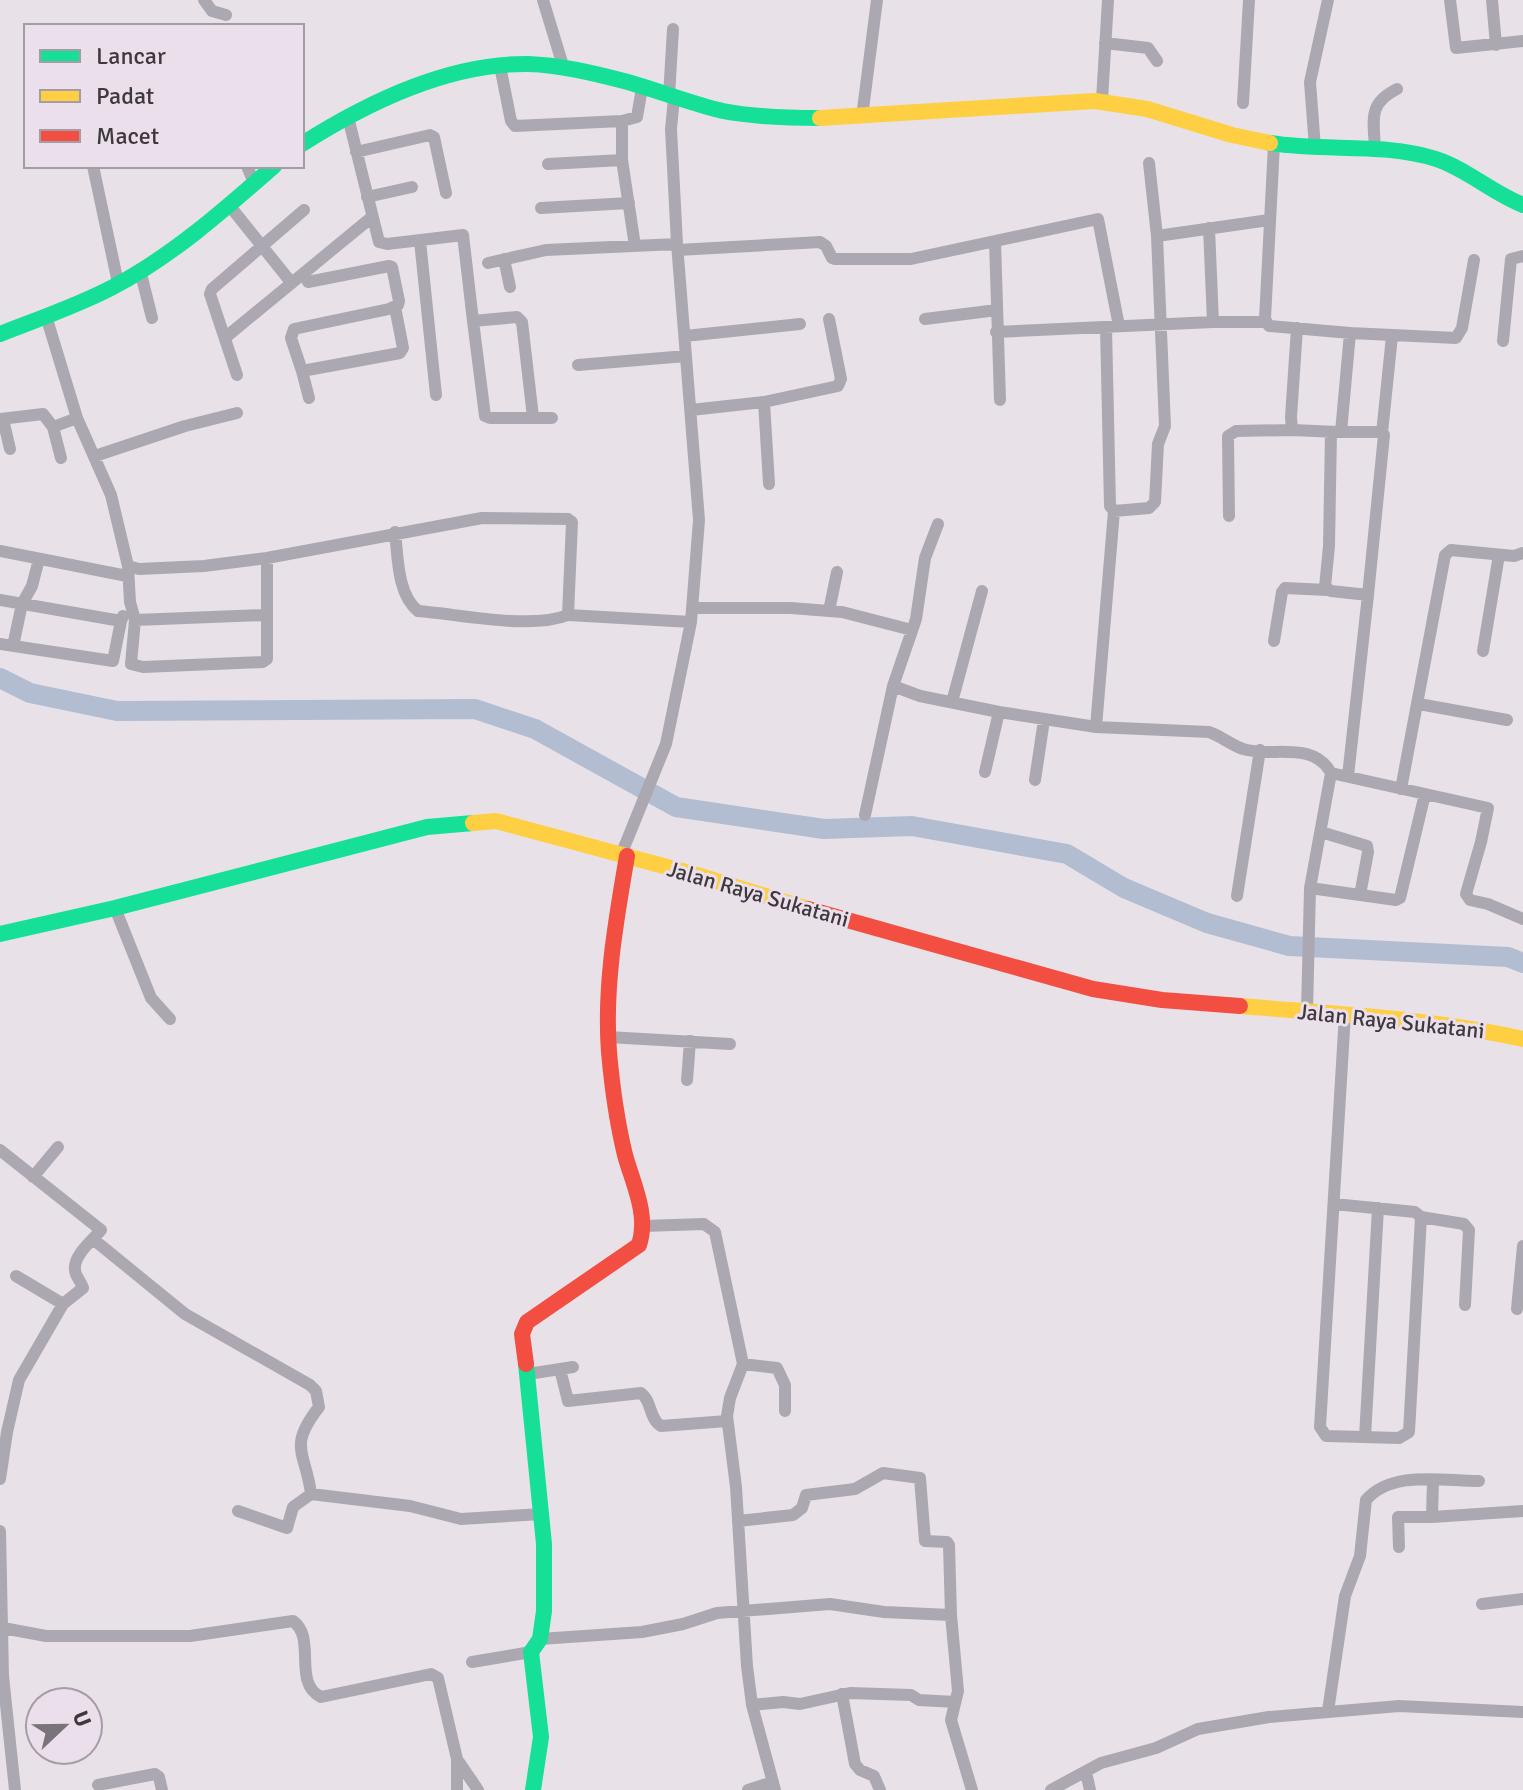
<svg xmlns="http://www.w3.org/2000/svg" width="1523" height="1790" viewBox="0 0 1523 1790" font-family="Signika,sans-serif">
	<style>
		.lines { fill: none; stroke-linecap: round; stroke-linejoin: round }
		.river { stroke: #b2bdd2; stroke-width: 20 }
		.street { stroke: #aca8b2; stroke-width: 12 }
		.fast { stroke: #16e098; stroke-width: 16 }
		.slow { stroke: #ffcf43; stroke-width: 16 }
		.jam { stroke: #f24e42; stroke-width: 16 }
		.labels { text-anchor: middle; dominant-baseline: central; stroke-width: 6; stroke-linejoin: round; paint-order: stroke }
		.street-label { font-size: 22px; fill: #3d393d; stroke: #ebdfeb }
	</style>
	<rect width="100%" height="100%" fill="#e8e2e8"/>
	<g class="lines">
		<!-- river -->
		<path class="river" d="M0,678L30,693L117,711L475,709L535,729L676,807L824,829L912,826L1067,854L1124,888L1207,923L1289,946L1508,957L1523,963"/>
		<!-- street -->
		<path class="street" d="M204,0L212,11L226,15
			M543,0L564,69
			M1450,0L1456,48L1523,41
			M1492,0L1496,45
			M1105,43L1148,48L1157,61
			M500,66L511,121L515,126L622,121
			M669,96L673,29
			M1102,100L1108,0
			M1243,103L1249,0
			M348,117L379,242L387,244L463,235L473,321L517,317L522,322L533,417
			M862,117L877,0
			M1274,144L1265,319L1269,326L1350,333L1456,338L1462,328L1474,260
			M1315,148L1310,82L1328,0
			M1375,150C1374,120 1367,104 1397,89
			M356,152L430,135L434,137L446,193
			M1149,163L1157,236
			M548,164L622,160
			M93,166L118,283
			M247,166L254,183
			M367,197L412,187
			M229,205L290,281
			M541,208L629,203
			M1209,228L1213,322
			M420,241L436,395
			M995,241L1000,400
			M635,246L622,160V121L637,117L642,88
			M678,250L820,242L826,246L832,258L835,259H911L1098,219L1119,326
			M504,259L510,287
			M488,263L546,250L677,244
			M140,270L152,318
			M308,282L389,266L392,267L399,301L398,305L389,309L294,329L291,338L302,371L400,353L403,348L395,307
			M46,316L77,418L111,495L128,566L139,569L204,566L267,558L482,518L568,519L572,522L568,615L691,622
			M925,319L997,310
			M473,321L485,416L490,418H552
			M1106,327L1110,506L1114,511L1149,508L1155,502L1158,444L1165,426L1157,236L1269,220
			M1297,328L1291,417L1292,430L1338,432
			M996,332L1213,322H1265
			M1350,333L1341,432H1379L1384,435L1368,595
			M685,336L800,324
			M226,337L372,217
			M1503,341L1511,259L1523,256
			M578,365L686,356
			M302,371L309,398
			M237,375L210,294L212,289L304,210
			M764,402L769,484
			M691,410L764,402L838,386L841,379L829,319
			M0,419L43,414L53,427L77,418
			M3,419L10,449
			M53,427L61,458
			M1331,432L1329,546L1325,587L1331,591L1368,595L1348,776
			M1382,433L1392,336
			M95,456L185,426L237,413
			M1229,516L1228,436L1236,431L1292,430
			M938,524L925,558L916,619L893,686L920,696L999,712L1096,727L1209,732C1221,736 1231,745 1243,749C1273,758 1313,740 1331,773L1488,808L1481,842L1466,894L1470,900L1488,904L1523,919
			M395,532C398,557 397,594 418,611C459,614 530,630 568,615
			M0,551L127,576
			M128,566L130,602L135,620L131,664L143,667L263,662L267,659V558
			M0,600L121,621L123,616
			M692,608H791L842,612L912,630
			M829,611L837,572
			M135,620L265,615
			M1274,641L1282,592L1285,588L1327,590
			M0,644L113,661L121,621
			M13,646L22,604L32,586L39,559
			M1483,651L1499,555
			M952,702L982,591
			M1419,704L1507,720
			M1096,727L1114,511
			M985,772L999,712
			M1035,780L1044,720
			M1401,789L1445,555L1451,550L1514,556L1523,553
			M865,815L893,686
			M1321,832L1367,846L1368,852L1360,895
			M621,855L666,744L691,622L699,520L677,244L671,129L674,98
			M1310,888L1396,900L1400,898L1425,794
			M1237,896L1260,750
			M115,908L151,998L170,1019
			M1307,1011L1310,888L1331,773
			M608,1037L730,1044
			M687,1080L690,1041
			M0,1150L101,1230C93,1240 73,1255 75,1270C75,1276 81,1281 83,1288L63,1304L19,1380L7,1432L0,1479
			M33,1177L58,1147
			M1334,1204L1415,1212L1421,1217L1409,1432L1399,1438L1326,1436L1320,1427L1345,1014
			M1421,1217L1464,1224L1469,1230L1465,1305
			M644,1226L704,1224L715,1232L743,1364L730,1398L727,1416L736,1487L747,1666L752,1705L775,1790
			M93,1239L185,1314L310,1385L316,1391L319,1407C287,1448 306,1452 311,1494L293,1507L287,1528L238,1511
			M16,1276L63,1304
			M1517,1309L1523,1246
			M743,1364L777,1368L785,1385V1411
			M560,1369L568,1401L641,1393C652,1401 649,1419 661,1426L727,1421
			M528,1374L573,1367
			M1365,1437L1378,1208
			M311,1494L410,1506L461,1519L542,1514
			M1432,1517L1523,1511
			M0,1531L3,1676L15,1790
			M1399,1547L1398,1517H1432L1433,1481
			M1482,1604L1523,1599
			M951,1615L958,1691L951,1720L972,1790
			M3,1628L46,1636H190L293,1621C317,1638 292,1683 321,1697L431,1674L438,1678L457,1759V1790
			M540,1639L642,1632L683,1624L717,1613L830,1604L884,1612L951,1615L949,1545L947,1542L925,1541L920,1478L883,1473L855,1489L806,1495L802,1508L793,1515L738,1521
			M472,1662L531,1652
			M842,1694L855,1764L860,1770L874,1776L880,1790
			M752,1705L783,1702L800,1704L850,1693L911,1695L919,1700L955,1702
			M1328,1711L1345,1596L1360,1556L1366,1500C1392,1470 1442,1481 1479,1481
			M459,1762L478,1790
			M1086,1772L1090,1790
			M98,1785L155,1774L159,1777L162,1790
			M748,1790L773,1782
			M1051,1790L1101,1763L1156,1748L1198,1729L1269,1717L1399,1706L1523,1712"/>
		<!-- fast -->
		<path class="fast" d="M1270,143C1325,152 1383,142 1436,159C1467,169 1492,193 1523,205
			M302,144C368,102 448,63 528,64C560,65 593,73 624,81C657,90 689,103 723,111C754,117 787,118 820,118
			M0,334C38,319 77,306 113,287C172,256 224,210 274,166
			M0,934L115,908L427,827L473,823
			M526,1364L544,1544V1611L540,1639L531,1652L541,1737L533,1790"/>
		<!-- slow -->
		<path class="slow" d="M820,118L1095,101L1147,109L1232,135L1270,143
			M473,823L496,821L697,875L808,909
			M1240,1006C1335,1014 1430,1018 1523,1039"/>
		<!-- jam -->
		<path class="jam" d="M808,909L1093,989L1162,1000L1240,1006
			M526,1364L522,1334L527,1322L639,1245C649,1215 633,1184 625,1155C617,1122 612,1086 609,1052C604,987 616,920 627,856"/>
	</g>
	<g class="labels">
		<!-- street labels -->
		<g class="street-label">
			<text transform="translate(758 894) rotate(16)">Jalan Raya Sukatani</text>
			<text transform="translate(1391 1021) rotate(6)">Jalan Raya Sukatani</text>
		</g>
	</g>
	<!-- legend -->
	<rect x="24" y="24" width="280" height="144" fill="#ebdfeb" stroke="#a59da5" stroke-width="2"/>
	<rect x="40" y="50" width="40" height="12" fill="#16e098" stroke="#a59da5" stroke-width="2"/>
	<text x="96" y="64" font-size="24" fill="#3d393d">Lancar</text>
	<rect x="40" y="90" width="40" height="12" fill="#ffcf43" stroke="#a59da5" stroke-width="2"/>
	<text x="96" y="104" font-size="24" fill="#3d393d">Padat</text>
	<rect x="40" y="130" width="40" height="12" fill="#f24e42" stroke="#a59da5" stroke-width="2"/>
	<text x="96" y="144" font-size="24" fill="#3d393d">Macet</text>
	<!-- north arrow -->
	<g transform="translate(64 1726) rotate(68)"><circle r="38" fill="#ebdfeb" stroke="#a59da5" stroke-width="2"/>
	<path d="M0-6L14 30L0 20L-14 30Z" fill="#797479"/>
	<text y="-12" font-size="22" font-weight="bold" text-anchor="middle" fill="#3d393d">U</text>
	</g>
</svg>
